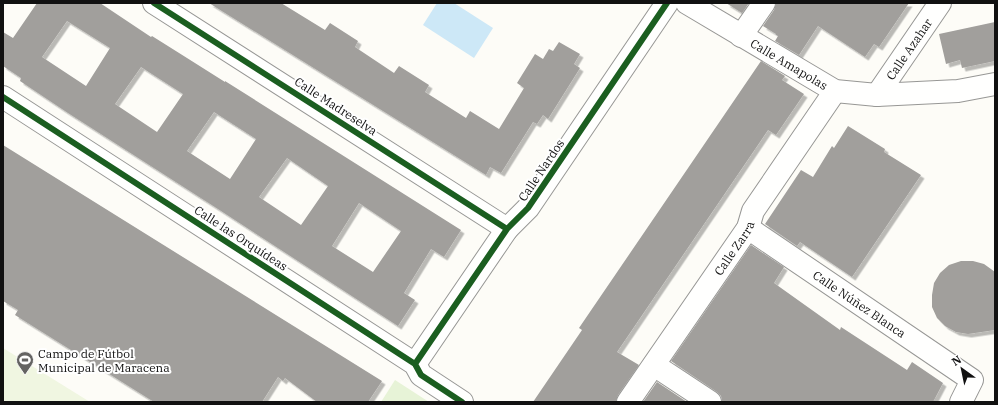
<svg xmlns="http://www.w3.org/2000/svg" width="998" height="405" viewBox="0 0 998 405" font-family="'IBM Plex Serif',serif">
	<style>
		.green { fill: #e7f3d7 }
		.pitch { fill: #f0f6e1 }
		.water { fill: #cde8f7 }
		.building { fill: #a19f9c; fill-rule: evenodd; filter: url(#shadow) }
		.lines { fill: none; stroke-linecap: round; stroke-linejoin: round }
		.minor-casing { stroke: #979795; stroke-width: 24 }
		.minor { stroke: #fffffe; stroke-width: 22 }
		.cycleway-casing { stroke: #fff; stroke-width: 8 }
		.cycleway { stroke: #1b5e20; stroke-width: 6 }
		.labels { text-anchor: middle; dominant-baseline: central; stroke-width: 4; stroke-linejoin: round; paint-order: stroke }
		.street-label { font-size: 12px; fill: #111; stroke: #fff }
		.poi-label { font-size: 12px; fill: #111; stroke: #fff; text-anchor: start }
	</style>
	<defs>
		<filter id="shadow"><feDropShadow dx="3.5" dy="3.5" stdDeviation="0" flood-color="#0004"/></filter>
	</defs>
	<rect width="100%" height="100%" fill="#fdfcf7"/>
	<!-- green -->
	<path class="green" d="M395,380L429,402H381Z"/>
	<!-- pitch -->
	<path class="pitch" d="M3,348L90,402H3Z"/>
	<!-- water -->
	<path class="water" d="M437,3H454L493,28L474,58L423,25Z"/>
	<!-- building -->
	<path class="building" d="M37,3H100L151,37L152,36L187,58L225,82V81L461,230L444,257L431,249L404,293L415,300L398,326L218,209L68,113L20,81L21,78L3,66V32L13,38ZM67,21L110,48L86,86L42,57ZM141,67L183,94L157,132L115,104ZM214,112L256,139L230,179L187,151ZM287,158L328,186L301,225L259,197ZM359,203L401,231L373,272L332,246Z
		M209,3H281L325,30L330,23L358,41L355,47L394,73L399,66L429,85L425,92L466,118L470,111L499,129L524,88L517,83L535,54L543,59L549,49L553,51L559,42L580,54L574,64L580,68L548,119L543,115L537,124L533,122L501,173L490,167L486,175Z
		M726,3H749L742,13Z
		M776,3H909L879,47L874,44L865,57L818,26L799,55L775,41L778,36L776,35V34L763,26L774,10Z
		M995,22V61L962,68L960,60L946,64L939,34Z
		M761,61L785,76L782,80L804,94L776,135L768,130L617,352L639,365L618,395L616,402H533L582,330L579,328Z
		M848,126L885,149L884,152L921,175L852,277L800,242L797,246L765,224L801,170L813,177L832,146L834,148Z
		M3,145L382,381L368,402H317L285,378L283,381L278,377L262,402H154L15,315L18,310L3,301Z
		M751,245L784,267L774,283L840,330L841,327L907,370L912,362L943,383L933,402H722L721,396L717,392L671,361Z
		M961,261H973L984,264L995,272V330L968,334L956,332L945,326L937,318L932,307V295L934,283L940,273L949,265Z
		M657,382L687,402H643Z"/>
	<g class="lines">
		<!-- minor casing -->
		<g class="minor-casing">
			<g id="minor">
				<path d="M154,3L507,229"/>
				<path id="s1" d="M687,3L835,91L877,95L958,91L995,84"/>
				<path d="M741,36L764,3"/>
				<path id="s2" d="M877,95L940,3"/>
				<path d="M3,97L415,364L421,375L462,402"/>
				<path id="s3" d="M748,228L972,380L961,402"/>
				<path d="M415,364L507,229L528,208L667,3"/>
				<path d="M654,365L710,402"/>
				<path id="s4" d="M628,402L748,228L753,211L835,91"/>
			</g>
		</g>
		<!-- minor -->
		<use href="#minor" class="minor"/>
		<!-- cycleway casing -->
		<g class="cycleway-casing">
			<path id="cycleway" d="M154,3L507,229
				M3,97L415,364L421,375L462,402
				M415,364L507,229L528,208L667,3"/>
		</g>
		<!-- cycleway -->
		<use href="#cycleway" class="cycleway"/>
	</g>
	<!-- icons -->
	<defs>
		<g id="stadium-pin" transform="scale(0.9)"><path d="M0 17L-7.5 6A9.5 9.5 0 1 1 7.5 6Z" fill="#646362" stroke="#fff"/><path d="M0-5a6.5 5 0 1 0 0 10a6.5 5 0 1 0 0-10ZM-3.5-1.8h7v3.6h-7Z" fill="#fff"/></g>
	</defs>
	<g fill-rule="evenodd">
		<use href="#stadium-pin" x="25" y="360"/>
	</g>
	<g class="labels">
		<!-- street labels -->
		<g class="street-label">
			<text stroke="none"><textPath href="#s2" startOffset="56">Calle Azahar</textPath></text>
			<text stroke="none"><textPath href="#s1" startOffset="119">Calle Amapolas</textPath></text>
			<text transform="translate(336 106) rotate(33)">Calle Madreselva</text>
			<text transform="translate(541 170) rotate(-56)">Calle Nardos</text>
			<text transform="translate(241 238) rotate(33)">Calle las Orquídeas</text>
			<text stroke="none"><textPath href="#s4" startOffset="187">Calle Zarra</textPath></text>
			<text stroke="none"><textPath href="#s3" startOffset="135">Calle Núñez Blanca</textPath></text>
		</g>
		<!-- poi labels -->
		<g class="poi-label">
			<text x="38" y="353">Campo de Fútbol<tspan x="38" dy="14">Municipal de Maracena</tspan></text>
		</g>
	</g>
	<!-- border -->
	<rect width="998" height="405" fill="none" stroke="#111111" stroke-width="8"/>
	<!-- north arrow -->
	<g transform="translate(962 369) rotate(327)" stroke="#ffffff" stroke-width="3" paint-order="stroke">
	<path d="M0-3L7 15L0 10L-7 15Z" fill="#111111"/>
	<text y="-6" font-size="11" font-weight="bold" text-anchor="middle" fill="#111111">N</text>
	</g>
</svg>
